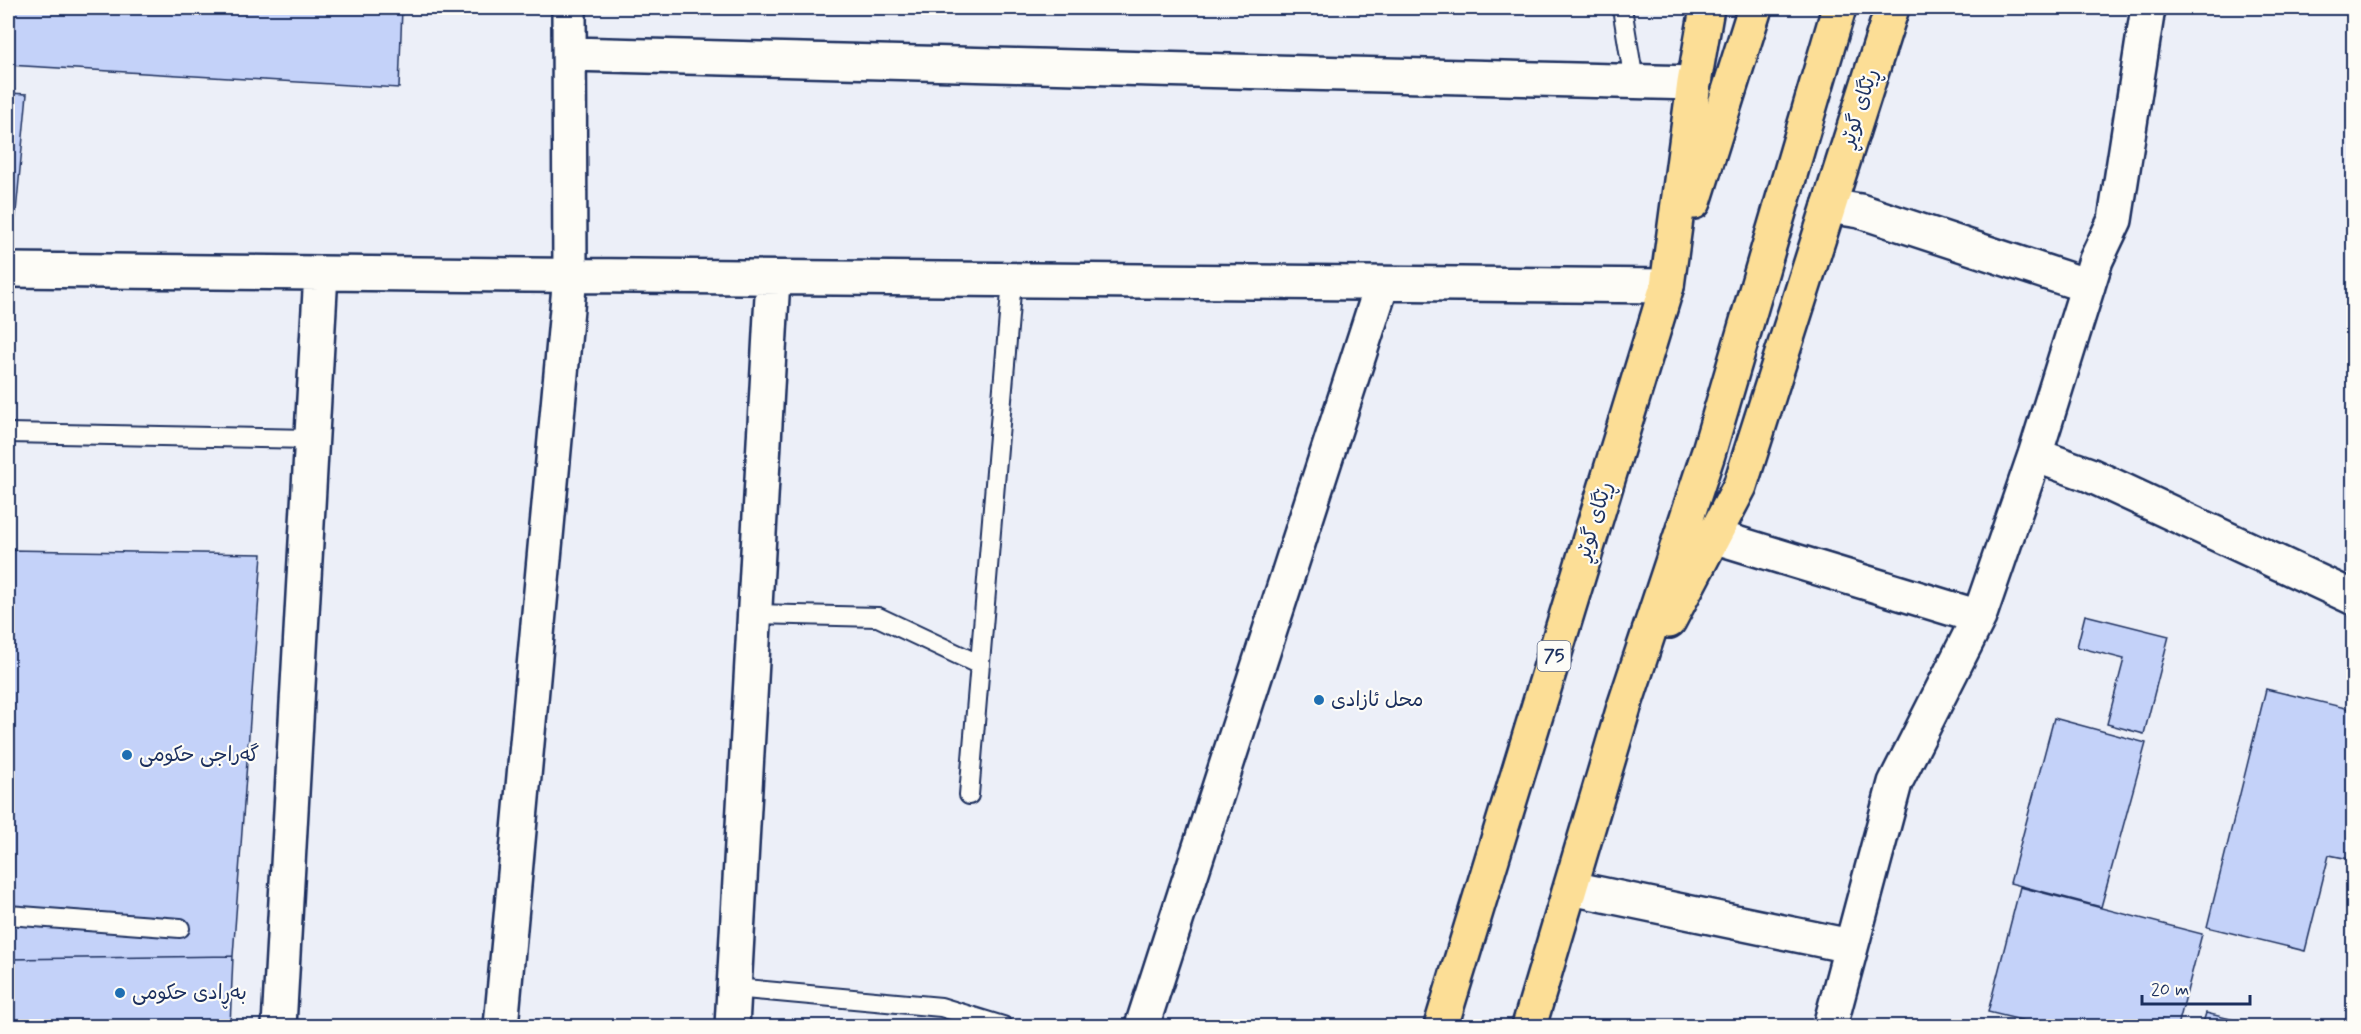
<svg xmlns="http://www.w3.org/2000/svg" width="2361" height="1034" viewBox="0 0 2361 1034" font-family="Mynerve,'Playpen Sans Arabic',sans-serif">
	<style>
		.built { fill: #eceff8 }
		.building { fill: #c4d2f9; stroke: #1b2f5e; stroke-width: 1.5 }
		.lines { fill: none; stroke-linecap: round; stroke-linejoin: round }
		.service-casing { stroke: #1b2f5e; stroke-width: 22 }
		.minor-casing { stroke: #1b2f5e; stroke-width: 38 }
		.trunk-casing { stroke: #1b2f5e; stroke-width: 38 }
		.service { stroke: #fdfcf7; stroke-width: 18 }
		.minor { stroke: #fdfcf7; stroke-width: 33 }
		.trunk { stroke: #fcde96; stroke-width: 33 }
		.poi-dot { fill: #1f6fb2; stroke: #fdfcf7; stroke-width: 2 }
		.labels { text-anchor: middle; dominant-baseline: central; stroke-width: 4.5; stroke-linejoin: round; paint-order: stroke }
		.shield { fill: #fdfcf7; stroke: #5f6c8c; stroke-width: 1.5 }
		.shield-label { font-size: 18px; font-weight: bold; fill: #1b2f5e }
		.street-label { font-size: 20px; fill: #1b2f5e; stroke: #fdfcf7 }
		.poi-label { font-size: 20px; fill: #1b2f5e; stroke: #fdfcf7; text-anchor: start }
	</style>
	<rect width="100%" height="100%" fill="#fdfcf7"/>
	<filter id="ink" filterUnits="userSpaceOnUse"><feTurbulence type="fractalNoise" baseFrequency=".0167" numOctaves="2"/><feDisplacementMap in="SourceGraphic" scale="12" xChannelSelector="R" yChannelSelector="G"/><feConvolveMatrix kernelMatrix="1 2 1 2 8 2 1 2 1" color-interpolation-filters="sRGB"/></filter>
	<g filter="url(#ink)">
		<!-- built -->
		<path class="built" d="M8,8H2353V1026H8Z"/>
		<!-- building -->
		<path class="building" d="M8,8H402L399,88L8,65Z
			M8,93L27,94L15,223H8Z
			M8,550L262,554L233,956L8,959Z
			M2085,615L2169,636L2144,734L2107,724L2124,659L2077,647Z
			M2266,689L2354,710V860L2329,855L2305,951L2207,927Z
			M2054,718L2146,743L2101,907L2010,883Z
			M2020,887L2202,934L2178,1026H2046L1988,1012Z
			M233,956L230,1026H8V959Z
			M2206,1013L2259,1026H2202Z"/>
		<g class="lines">
			<!-- service casing -->
			<g class="service-casing">
				<path id="service" d="M1622,8L1634,81
					M8,433L312,439
					M755,614L878,617L980,665
					M969,795L1012,280
					M8,915L180,928
					M734,988L941,1007L1003,1026"/>
			</g>
			<!-- minor casing -->
			<g class="minor-casing">
				<path id="minor" d="M570,54L1694,83
					M1829,206L1860,211L2088,286
					M8,270L1667,286
					M2035,455L2090,475L2354,598
					M1713,536L1979,617
					M1571,888L1850,946
					M279,1026L321,273
					M501,1026L570,276L569,8
					M732,1026L773,278
					M1142,1026L1382,284
					M1830,1026L1895,783L1979,617L2035,455L2096,260L2115,220L2148,8"/>
			</g>
			<!-- trunk casing -->
			<g class="trunk-casing">
				<path id="trunk" d="M1694,202L1755,8
					M1669,621L1740,486L1892,8
					M1441,1026L1667,286L1694,83L1707,8
					M1529,1026L1624,707L1708,454L1839,8"/>
			</g>
			<!-- service -->
			<use href="#service" class="service"/>
			<!-- minor -->
			<use href="#minor" class="minor"/>
			<!-- trunk -->
			<use href="#trunk" class="trunk"/>
		</g>
	</g>
	<!-- markers -->
	<g class="poi-dot">
		<circle cx="1319" cy="700" r="6"/>
		<circle cx="127" cy="755" r="6"/>
		<circle cx="120" cy="993" r="6"/>
	</g>
	<g class="labels">
		<!-- shield labels -->
		<rect class="shield" x="1537.5" y="641" width="33" height="30" rx="4.5"/>
		<g class="shield-label">
			<text x="1554" y="656">75</text>
		</g>
		<!-- street labels -->
		<g class="street-label">
			<text transform="translate(1860 108) rotate(-72)">ڕێگای گوێڕ</text>
			<text transform="translate(1595 521) rotate(-73)">ڕێگای گوێڕ</text>
		</g>
		<!-- poi labels -->
		<g class="poi-label">
			<text x="1331" y="700">محل ئازادى</text>
			<text x="139" y="755">گەراجی حکومی</text>
			<text x="132" y="993">بەڕادی حکومی</text>
		</g>
	</g>
	<!-- margin -->
	<rect width="2361" height="1034" fill="none" stroke="#fdfcf7" stroke-width="30"/>
	<rect x="15" y="15" width="2331" height="1004" fill="none" stroke="#1b2f5e" stroke-width="2" filter="url(#ink)"/>
	<!-- scale -->
	<path d="M2142 995v9h108v-9" fill="none" stroke="#1b2f5e" stroke-width="3"/>
	<text x="2151" y="995" font-size="18" fill="#1b2f5e" stroke="#fdfcf7" stroke-width="4.5" paint-order="stroke">20 m</text>
</svg>
